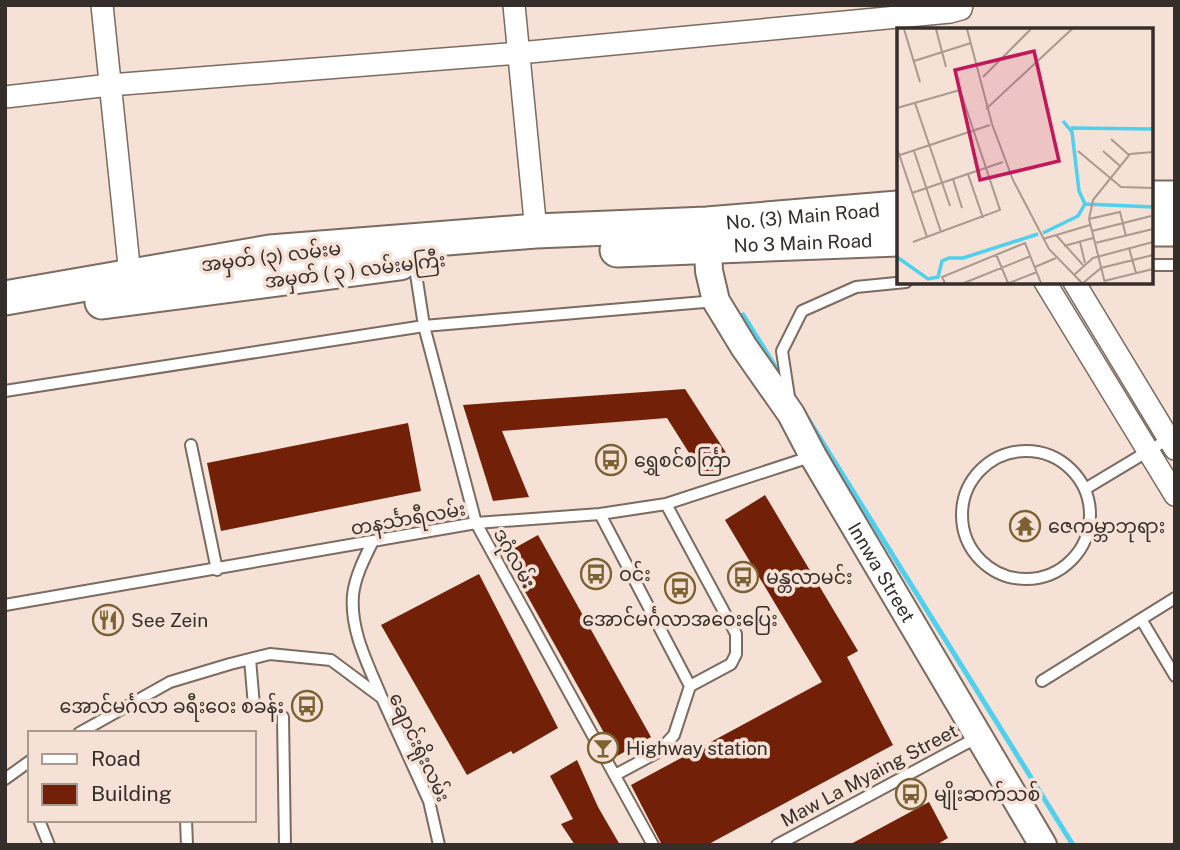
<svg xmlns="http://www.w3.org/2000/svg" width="1180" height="850" viewBox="0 0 1180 850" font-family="'Public Sans','Noto Sans Myanmar',sans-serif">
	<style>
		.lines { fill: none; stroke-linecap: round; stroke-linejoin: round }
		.stream { stroke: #4fd0ef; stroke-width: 5 }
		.building { fill: #722108 }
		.service-casing { stroke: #7c6b60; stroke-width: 14 }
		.minor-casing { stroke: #7c6b60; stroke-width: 24 }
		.tertiary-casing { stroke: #7c6b60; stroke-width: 30 }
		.primary-casing { stroke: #7c6b60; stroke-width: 37 }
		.service { stroke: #fff; stroke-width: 10 }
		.minor { stroke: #fff; stroke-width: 21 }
		.tertiary { stroke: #fff; stroke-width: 26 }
		.primary { stroke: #fff; stroke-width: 33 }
		.labels { text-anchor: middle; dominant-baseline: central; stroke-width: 7; stroke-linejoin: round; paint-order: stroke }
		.street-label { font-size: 19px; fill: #362e2a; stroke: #f5e1d5 }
		.poi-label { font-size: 19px; fill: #362e2a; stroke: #f5e1d5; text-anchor: start }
		.inset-river { fill: none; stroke: #4fd0ef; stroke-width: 3.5 }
		.inset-road { fill: none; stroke: #a99991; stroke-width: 2 }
		.view { fill: #c2185b; fill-opacity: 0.15; stroke: #c2185b; stroke-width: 3.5 }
		.inset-edge { fill: none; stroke: #362e2a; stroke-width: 3.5 }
	</style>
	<rect width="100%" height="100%" fill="#f5e1d5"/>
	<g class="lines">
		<!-- stream -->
		<path class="stream" d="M743,315L784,381
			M808,419L1073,845"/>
	</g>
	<!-- building -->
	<path class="building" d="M685,389L732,462L703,475L667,418L502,431L529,497L493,501L463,405Z
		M408,423L421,491L221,531L207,463Z
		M765,495L858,651L847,657L893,745L707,845H662L631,785L822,682L725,520Z
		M538,535L651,737L617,756L504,554Z
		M479,574L558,728L513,754L511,751L467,775L381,625Z
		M577,760L598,807L620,845H575L561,824L573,819L550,776Z
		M929,802L948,838L936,845H849Z"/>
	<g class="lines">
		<!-- service casing -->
		<g class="service-casing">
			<path id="service" d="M414,261L424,326L476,523L653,845
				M1150,265H1175
				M5,391L424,326L716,301
				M789,397L782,351L802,311L856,287L906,282
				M191,445L217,570
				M962 515a64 64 0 1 1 128 0a64 64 0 1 1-128 0Z
				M1085,489L1170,438
				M600,514L690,686L731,664L736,654V634L666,504
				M372,543C364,559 355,577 353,595C350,631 368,664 381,696
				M5,605L476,523L600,514L666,504L813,456
				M1141,619L1175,676
				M250,659L254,706
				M1042,681L1175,598
				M283,717L285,845
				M79,733L170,682L230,664L270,654L331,660L382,698L429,801L439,845
				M615,775L658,752L674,735L690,686
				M5,779L30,761
				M39,820L49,845
				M186,820L187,845
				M777,845L978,737"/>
		</g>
		<!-- minor casing -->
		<g class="minor-casing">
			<path id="minor" d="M102,5L130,275
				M514,5L536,231
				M5,97L110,85L519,53L950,12L961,9L962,5
				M1045,282L1175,495
				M1074,282L1175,449"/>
		</g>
		<!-- tertiary casing -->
		<g class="tertiary-casing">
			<g id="tertiary">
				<path id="s1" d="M707,228L709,271L716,301L744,347L791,414L813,456L1043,845"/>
			</g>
		</g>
		<!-- primary casing -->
		<g class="primary-casing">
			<g id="primary">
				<path d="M1150,198H1175"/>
				<path d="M1150,229H1175"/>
				<path id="s2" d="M617,250L898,239"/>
				<path id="s3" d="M5,298L270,252L536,231L707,224L898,208"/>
				<path d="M102,302L400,263"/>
			</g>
		</g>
		<!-- service -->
		<use href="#service" class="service"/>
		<!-- minor -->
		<use href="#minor" class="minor"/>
		<!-- tertiary -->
		<use href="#tertiary" class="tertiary"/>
		<!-- primary -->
		<use href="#primary" class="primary"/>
	</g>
	<!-- icons -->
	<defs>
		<g id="bus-ring" transform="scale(1.575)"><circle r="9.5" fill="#f5e1d5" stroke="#7c6233" stroke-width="1.5"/><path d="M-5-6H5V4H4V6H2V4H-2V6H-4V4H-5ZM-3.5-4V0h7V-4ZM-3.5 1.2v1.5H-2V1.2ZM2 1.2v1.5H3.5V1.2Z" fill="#7c6233"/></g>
		<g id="temple-ring" transform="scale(1.575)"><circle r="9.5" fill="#f5e1d5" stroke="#7c6233" stroke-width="1.5"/><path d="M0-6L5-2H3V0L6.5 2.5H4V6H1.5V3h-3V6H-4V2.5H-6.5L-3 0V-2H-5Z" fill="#7c6233"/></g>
		<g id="restaurant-ring" transform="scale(1.575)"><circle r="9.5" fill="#f5e1d5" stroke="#7c6233" stroke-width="1.5"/><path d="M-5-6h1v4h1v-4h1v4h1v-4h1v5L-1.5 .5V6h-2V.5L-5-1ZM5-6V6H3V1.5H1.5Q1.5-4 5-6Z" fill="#7c6233"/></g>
		<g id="bar-ring" transform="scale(1.575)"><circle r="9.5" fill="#f5e1d5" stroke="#7c6233" stroke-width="1.5"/><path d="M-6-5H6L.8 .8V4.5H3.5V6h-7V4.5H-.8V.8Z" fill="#7c6233"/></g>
	</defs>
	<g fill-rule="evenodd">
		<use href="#bus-ring" x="611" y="460"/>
		<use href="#temple-ring" x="1025" y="526"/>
		<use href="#bus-ring" x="596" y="574"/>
		<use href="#bus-ring" x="743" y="577"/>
		<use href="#bus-ring" x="680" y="588"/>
		<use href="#restaurant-ring" x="108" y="620"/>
		<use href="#bus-ring" x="307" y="706"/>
		<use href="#bar-ring" x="603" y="748"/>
		<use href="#bus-ring" x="911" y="794"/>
	</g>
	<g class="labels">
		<!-- street labels -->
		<g class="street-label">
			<text stroke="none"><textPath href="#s3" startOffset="803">No. (3) Main Road</textPath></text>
			<text stroke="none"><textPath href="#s2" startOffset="186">No 3 Main Road</textPath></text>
			<text transform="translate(271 256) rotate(-7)">အမှတ် (၃) လမ်းမ</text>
			<text transform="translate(355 270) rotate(-7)">အမှတ် ( ၃ ) လမ်းမကြီး</text>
			<text transform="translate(408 518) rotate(-10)">တနင်္သာရီလမ်း</text>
			<text transform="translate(515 558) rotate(61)">ဒဂုံလမ်း</text>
			<text stroke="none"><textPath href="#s1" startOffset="392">Innwa Street</textPath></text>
			<text transform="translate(420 747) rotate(65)">ချောင်းရိုးလမ်း</text>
			<text transform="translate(869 775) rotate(-28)">Maw La Myaing Street</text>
		</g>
		<!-- poi labels -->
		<g class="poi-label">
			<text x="634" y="460">ရွှေစင်စင်္ကြာ</text>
			<text x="1048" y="526">ဇေကမ္ဘာဘုရား</text>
			<text x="619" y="574">ဝင်း</text>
			<text x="766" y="577">မန္တလာမင်း</text>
			<text x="680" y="619" text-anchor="middle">အောင်မင်္ဂလာအဝေးပြေး</text>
			<text x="131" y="620">See Zein</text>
			<text x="284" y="706" text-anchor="end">အောင်မင်္ဂလာ ခရီးဝေး စခန်း</text>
			<text x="626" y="748">Highway station</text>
			<text x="934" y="794">မျိုးဆက်သစ်</text>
		</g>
	</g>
	<!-- overview -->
	<g transform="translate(897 28)">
		<rect width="256" height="256" fill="#f5e1d5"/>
		<path class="inset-river" d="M174,100L256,101M188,176L256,179M146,205L181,188L188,176L182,163L175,104L166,93M0,229L31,251L41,249L45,233L52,230H66L141,206"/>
		<path class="inset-road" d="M7,1L23,54M39,1L49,39M70,1L95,96L116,152L152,221L185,255M17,33L74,15M86,49L134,1M18,75L53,178M0,80L63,62L103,182L16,214M89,81L175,1M214,111L232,127M0,120L30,209M17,123L44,204M181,123L224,159L256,160M206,123L223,138M0,128L93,97M71,146L86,190M56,151L65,180M15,165L106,134M192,191L223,184L229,208M195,203L254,188M159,207L186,237M146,211L193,197M183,214L188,235M198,215L256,201M167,218L196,210M232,220L239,245M99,226L111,255M138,239L159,230M177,247L196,230L256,214M207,253L256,241M48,255L45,249L128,215L144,255M67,255L134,228M112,255L140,244M186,255L204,240L256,227M208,255L192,191L196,172L233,126L256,124"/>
		<path class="view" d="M137,23L162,133L83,152L58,42Z"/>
		<rect width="256" height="256" class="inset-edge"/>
	</g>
	<!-- border -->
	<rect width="1180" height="850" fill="none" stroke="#362e2a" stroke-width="14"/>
	<!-- legend -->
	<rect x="28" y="731" width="228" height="91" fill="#f5e1d5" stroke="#a99991" stroke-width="2"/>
	<rect x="42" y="754" width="35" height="10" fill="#ffffff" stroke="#a99991" stroke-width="2"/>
	<text x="91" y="766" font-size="21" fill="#362e2a">Road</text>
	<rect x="42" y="784" width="35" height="21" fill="#722108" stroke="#a99991" stroke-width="2"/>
	<text x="91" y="801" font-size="21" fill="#362e2a">Building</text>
</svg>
